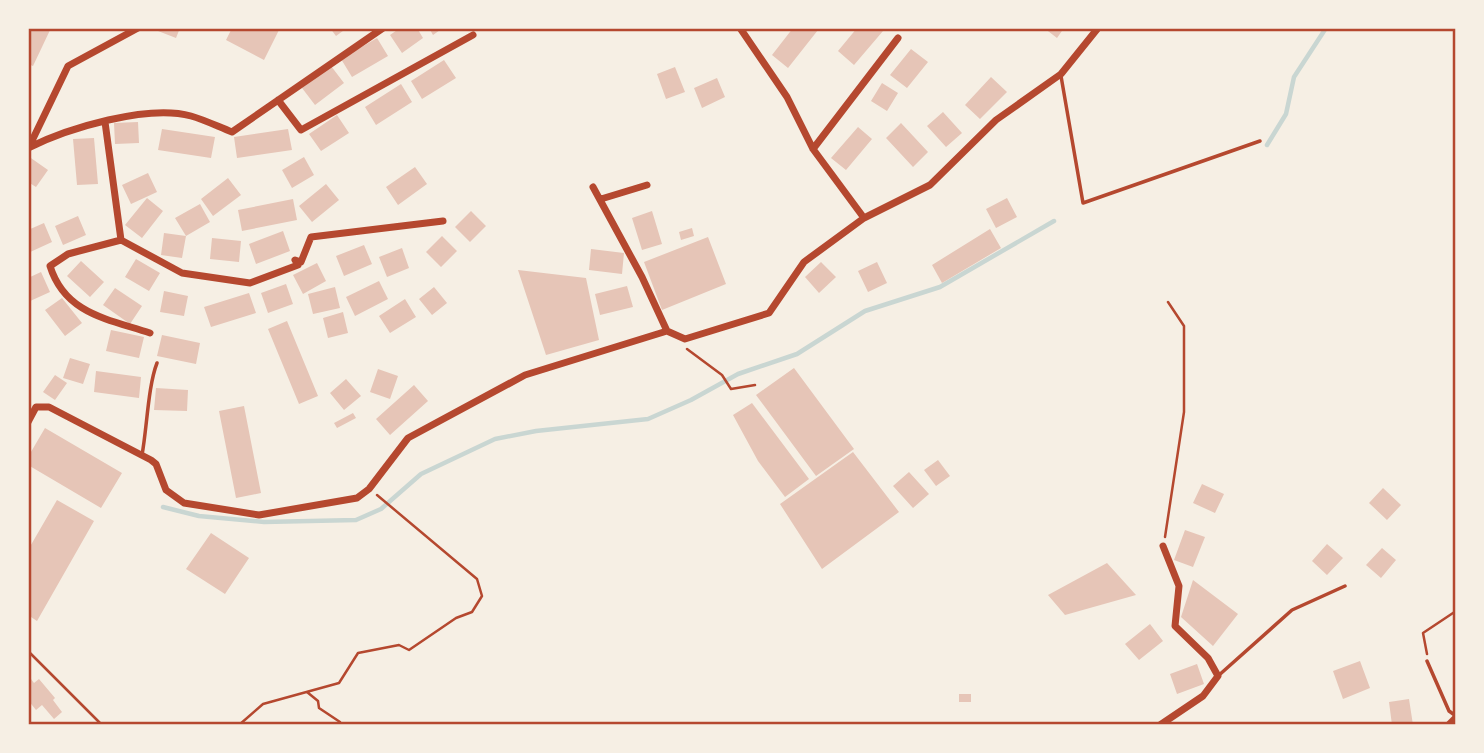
<svg xmlns="http://www.w3.org/2000/svg" width="1484" height="753" viewBox="0 0 1484 753" font-family="Georgia,serif">
	<style>
		.lines { fill: none; stroke-linecap: round; stroke-linejoin: round }
		.stream { stroke: #c9d6d2; stroke-width: 4.5 }
		.building { fill: #e6c5b7 }
		.path { stroke: #b5482f; stroke-width: 2.5 }
		.service { stroke: #b5482f; stroke-width: 3.5 }
		.minor { stroke: #b5482f; stroke-width: 7 }
		.tertiary { stroke: #b5482f; stroke-width: 9 }
		.neatline { fill: none; stroke: #b5482f; stroke-width: 2.5 }
	</style>
	<rect width="100%" height="100%" fill="#f6efe4"/>
	<g class="lines">
		<!-- stream -->
		<path class="stream" d="M1267,145L1286,114L1294,77L1326,28
			M163,507L199,516L264,522L356,520L381,509L421,474L495,439L536,431L648,419L691,400L738,374L797,354L865,311L940,287L1054,221"/>
	</g>
	<!-- building -->
	<path class="building" d="M28,28H51L33,66L28,64Z
		M159,28H180L176,38L158,31Z
		M232,28H280L264,60L226,40Z
		M330,28H347L336,36Z
		M400,28H417L423,38L402,53L390,35Z
		M429,28H443L433,35Z
		M793,28L818,30L788,68L772,55Z
		M857,28L883,31L854,65L838,51Z
		M1044,28H1064L1057,38Z
		M377,38L388,56L352,77L341,59Z
		M911,49L928,62L907,88L890,75Z
		M444,60L456,78L422,99L411,81Z
		M331,66L344,83L315,105L302,88Z
		M675,67L685,92L666,99L657,74Z
		M991,77L1007,92L980,119L965,105Z
		M717,78L725,97L702,108L694,88Z
		M882,83L898,93L887,111L871,101Z
		M401,84L412,102L376,125L365,107Z
		M943,112L962,133L946,147L927,126Z
		M337,115L349,133L321,151L309,134Z
		M138,122L139,143L115,144L114,123Z
		M901,123L928,152L913,167L886,138Z
		M858,127L872,139L846,170L831,158Z
		M162,129L215,137L211,158L158,150Z
		M288,129L292,150L237,158L234,137Z
		M94,138L98,184L77,185L73,139Z
		M28,156L48,170L36,187L28,182Z
		M304,157L314,175L292,188L282,170Z
		M415,167L427,184L398,205L386,187Z
		M148,173L157,192L131,204L122,185Z
		M228,178L241,195L213,216L201,199Z
		M326,184L339,200L312,222L299,206Z
		M147,198L163,211L142,238L125,225Z
		M1007,198L1017,217L996,228L986,209Z
		M293,199L297,220L242,231L238,210Z
		M200,204L210,222L186,236L182,258L161,255L164,233L186,236L175,218Z
		M471,211L486,226L470,242L455,227Z
		M652,211L662,244L642,250L632,218Z
		M78,216L86,235L63,245L55,226Z
		M44,223L52,242L28,253V230Z
		M692,228L694,236L681,240L679,232Z
		M990,229L1001,248L942,283L932,265Z
		M283,231L290,251L256,264L249,244Z
		M442,236L457,251L441,267L426,252Z
		M708,237L726,284L662,310L644,262Z
		M212,238L241,241L239,262L210,259Z
		M364,245L372,264L344,276L336,256Z
		M402,248L409,268L387,277L379,257Z
		M591,249L624,253L622,274L589,270Z
		M136,259L160,273L149,291L125,277Z
		M81,261L104,282L90,297L67,276Z
		M821,262L836,277L819,293L805,277Z
		M877,262L887,283L868,292L858,271Z
		M317,263L326,281L303,294L293,275Z
		M518,270L586,278L599,340L546,355Z
		M41,272L50,292L28,302V278Z
		M379,281L388,299L355,316L346,297Z
		M286,284L293,304L268,313L261,293Z
		M627,286L633,307L600,315L595,294Z
		M335,287L340,308L313,314L308,294Z
		M434,287L447,303L432,315L419,299Z
		M115,288L142,306L130,324L103,305Z
		M164,291L188,296L184,316L160,312Z
		M249,293L256,313L211,327L204,307Z
		M62,298L82,323L65,336L45,310Z
		M405,299L416,317L390,333L379,316Z
		M343,312L348,333L328,338L323,318Z
		M287,321L318,396L299,404L268,329Z
		M111,330L144,337L139,358L106,351Z
		M162,335L200,343L196,364L157,356Z
		M70,358L90,364L83,384L63,378Z
		M794,368L854,449L816,476L756,395Z
		M378,369L398,376L390,399L370,392Z
		M96,371L141,377L139,398L94,392Z
		M55,375L67,383L55,400L43,392Z
		M346,379L361,396L344,410L330,393Z
		M414,385L428,401L390,435L376,419Z
		M156,388L188,390L187,411L154,410Z
		M752,403L809,479L785,497L758,461L733,415Z
		M244,406L261,493L236,498L219,411Z
		M353,413L356,418L337,428L334,423Z
		M45,428L122,473L101,508L28,465V457Z
		M853,452L899,512L822,569L780,504Z
		M938,460L950,476L936,486L924,470Z
		M909,472L929,494L913,508L893,486Z
		M1202,484L1224,494L1215,513L1193,503Z
		M1383,488L1401,505L1387,520L1369,503Z
		M57,500L94,521L37,621L28,615V550Z
		M1185,530L1205,537L1193,567L1174,560Z
		M211,533L249,558L225,594L186,569Z
		M1327,544L1343,558L1327,575L1312,561Z
		M1382,548L1396,560L1381,578L1366,565Z
		M1107,563L1136,595L1065,615L1048,595Z
		M1193,580L1238,614L1213,646L1181,617Z
		M1150,624L1163,641L1139,660L1125,644Z
		M1360,661L1370,688L1343,699L1333,671Z
		M1197,664L1204,684L1177,694L1170,674Z
		M28,675L34,683L39,679L55,698L53,700L62,712L54,719L42,705L36,710L28,700Z
		M959,694H971V702H959Z
		M1409,699L1413,725H1392L1389,702Z"/>
	<g class="lines">
		<!-- path -->
		<path class="path" d="M687,349L722,375L731,389L755,385
			M1165,537L1184,412V326L1168,302
			M28,651L102,725
			M1427,654L1423,633L1456,611
			M307,692L318,701L319,708L340,722L338,725
			M239,725L263,704L339,683L358,653L399,645L409,650L456,618L472,612L482,596L477,579L377,495"/>
		<!-- service -->
		<path class="service" d="M1061,76L1083,203L1260,141
			M142,455C147,428 148,386 157,363
			M1427,661L1449,711L1456,716
			M1218,676L1292,610L1345,586"/>
		<!-- minor -->
		<path class="minor" d="M740,28L787,97L813,149L864,218
			M278,100L301,130L473,35
			M105,122L121,240
			M29,147L68,66L138,28
			M28,148C68,128 148,104 191,116C205,120 219,127 232,132L383,28
			M813,149L898,38
			M593,187L642,277L667,331
			M601,199L647,185
			M121,240L182,273L250,283L298,265L295,260L301,262L311,237L443,221
			M121,240L68,254L50,266C65,314 108,319 150,333
			M28,422L36,407H49L151,460L156,464L166,490L184,503L259,515L357,498L369,489L408,438L525,375L667,331L685,339L769,313L804,262L864,218L930,185L996,120L1061,74L1098,28
			M1160,725L1203,696L1218,676L1208,658L1175,626L1179,586L1163,546"/>
		<!-- tertiary -->
		<path class="tertiary" d="M1450,725L1456,719"/>
	</g>
	<!-- border -->
	<rect width="1484" height="753" fill="none" stroke="#f6efe4" stroke-width="60"/>
	<rect x="30" y="30" width="1424" height="693" class="neatline"/>
</svg>
